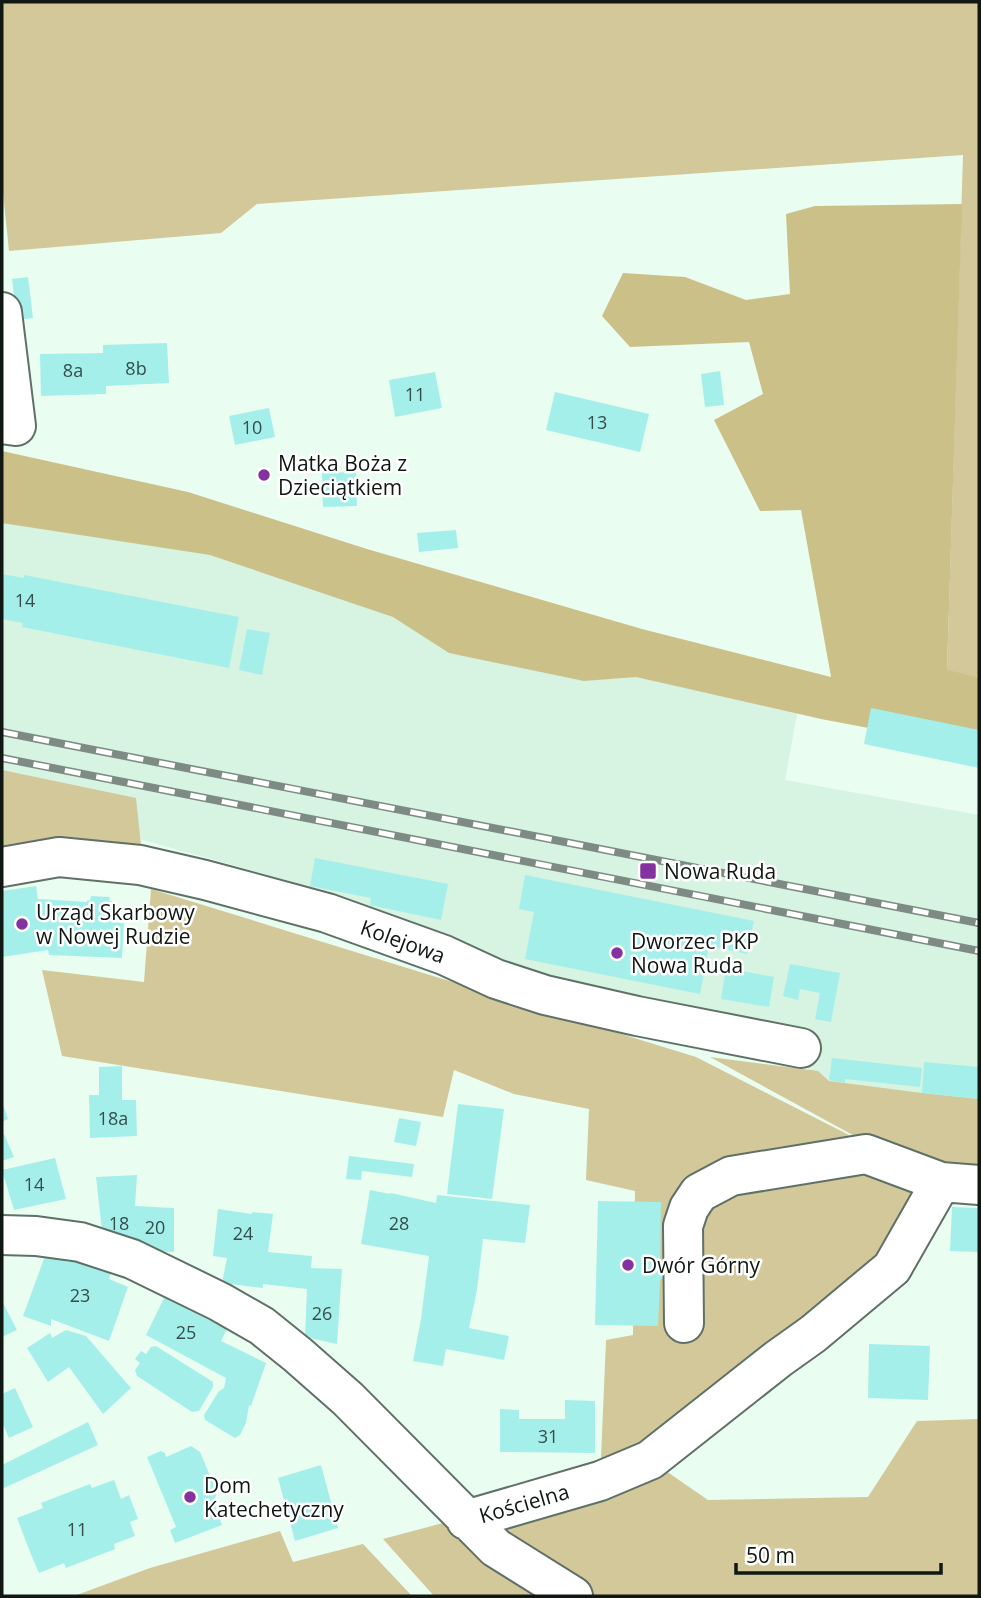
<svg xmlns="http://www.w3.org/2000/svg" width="981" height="1598" viewBox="0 0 981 1598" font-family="'Open Sans',sans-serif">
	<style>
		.built { fill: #d7f3e2 }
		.green { fill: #d2c899 }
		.forest { fill: #ccc089 }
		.building { fill: #a5efea }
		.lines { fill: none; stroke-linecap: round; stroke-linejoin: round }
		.minor-casing { stroke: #5f7167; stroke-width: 42 }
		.minor { stroke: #fff; stroke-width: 38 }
		.rail-casing { stroke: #7d8b83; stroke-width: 8 }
		.rail { stroke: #fff; stroke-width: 5; stroke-dasharray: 16; stroke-linecap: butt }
		.poi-dot { fill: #8532a1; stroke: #fff; stroke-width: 2.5 }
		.labels { text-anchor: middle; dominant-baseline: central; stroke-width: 5; stroke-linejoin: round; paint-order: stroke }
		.number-label { font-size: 18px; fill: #364e4a }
		.poi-label { font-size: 21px; fill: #111814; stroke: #fff; text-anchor: start }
		.street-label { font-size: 21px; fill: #111814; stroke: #fff }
	</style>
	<rect width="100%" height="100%" fill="#e9fef1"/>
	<!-- built -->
	<path class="built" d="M2,472L802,687L785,780L979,815V1104L806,1084L813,1034L516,969L286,880L89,825L2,828Z"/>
	<!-- green -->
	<path class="green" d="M2,2H979V677L947,671L963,155L257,204L221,233L9,251L2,183Z
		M2,770L136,798L145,883L2,868Z
		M151,889L696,1057L904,1163L710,1057L818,1071L829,1081L922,1093L979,1099V1185L941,1182L892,1268L650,1460L708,1500L868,1497L917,1421L979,1419V1596H434L383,1539L600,1481L606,1340L633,1335L635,1191L586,1180L589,1109L514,1094L454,1070L443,1117L62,1056L42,970L144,982Z
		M280,1531L293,1562L363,1544L412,1596H74L150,1568Z"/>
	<!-- forest -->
	<path class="forest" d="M962,204L947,670L979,677V756L969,747L821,719L636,677L584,681L449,653L393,617L210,555L2,523V451L188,492L367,549L642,629L831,677L801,510L760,511L714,420L763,394L749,342L630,347L602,316L623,273L685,277L746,300L790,294L786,214L815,206Z"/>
	<!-- building -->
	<path class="building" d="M28,277L33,318L17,320L12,279Z
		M167,343L169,383L106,386V394L41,396L40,354L103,353V345Z
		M720,371L724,405L705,407L701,374Z
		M435,372L442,408L395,417L389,380Z
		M555,392L649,414L640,452L546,430Z
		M269,408L275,437L235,445L229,416Z
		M356,472L357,506L323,507L322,473Z
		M456,530L458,548L419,552L417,533Z
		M2,574L24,578V575L239,617L229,668L22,627L23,623L2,619Z
		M247,629L270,633L262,675L239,670Z
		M871,708L979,730V768L864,744Z
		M315,858L448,884L441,920L370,905L371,898L310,886Z
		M525,875L754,921L747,954L709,946L700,994L525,959L534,912L519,909Z
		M36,886L38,899L87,902V900L90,901L91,896L110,897L109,901H112L111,922L124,923L122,958L49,955L48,950L2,957V891Z
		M790,964L840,973L831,1022L815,1019L820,993L800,989L798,1000L783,996Z
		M726,968L774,977L769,1007L721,999Z
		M832,1058L922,1068L920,1087L845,1079V1083L829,1080Z
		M924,1062L979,1067V1099L922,1093Z
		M122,1066V1100H136L137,1136L90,1138L89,1095H99V1067Z
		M2,1102L8,1119L2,1122Z
		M458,1104L504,1109L492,1199L447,1194Z
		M399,1118L421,1122L416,1146L394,1142Z
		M4,1134L14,1157L2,1161V1135Z
		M349,1156L414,1164L412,1177L362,1171L361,1180L346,1179Z
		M55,1158L66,1199L14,1210L2,1170Z
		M137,1175L135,1206L174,1208V1252L137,1251L103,1240L96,1177Z
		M370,1190L390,1194L391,1193L436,1203L437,1195L530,1205L525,1243L483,1239L477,1290L469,1328L509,1336L504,1360L446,1349L443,1366L413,1361L421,1319L429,1256L361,1244Z
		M598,1201L661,1202L660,1269H666V1279H660L658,1326L595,1325Z
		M952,1207L979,1208V1252L950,1251Z
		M218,1209L252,1214V1212L273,1214L268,1252L312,1256L311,1268L342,1269L337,1344L305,1337L307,1289L263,1284V1288L222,1283L227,1258L213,1256Z
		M45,1256L69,1262L71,1258L111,1272L109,1279L128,1287L109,1341L51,1319V1326L23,1316Z
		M164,1298L227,1329L221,1341L266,1363L251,1406L249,1405L246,1423L240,1435L235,1438L205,1420L204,1415L219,1391L224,1388L226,1378L146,1335Z
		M2,1301L17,1330L2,1337Z
		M66,1330L86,1336L131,1388L103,1414L69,1367L48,1382L27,1348L50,1333L52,1338Z
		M869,1344L930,1346L928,1400L868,1398Z
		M156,1346L213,1382V1387L199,1411L192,1412L137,1376L135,1370L140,1363L135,1359L141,1351L146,1354L151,1347Z
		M15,1388L33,1427L9,1438L2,1422V1394Z
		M565,1400L595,1401V1453L500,1452V1409L519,1410V1419H565Z
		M88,1422L98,1445L4,1488L2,1484V1465Z
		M191,1446L200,1452L217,1492L214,1502L222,1525L175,1543L170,1530L176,1527L147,1457L161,1451L165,1453L166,1457Z
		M321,1465L338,1528L295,1541L278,1478Z
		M114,1480L121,1499L129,1495L138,1519L130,1522L135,1536L114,1544L115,1549L66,1568L64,1563L39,1573L30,1552L17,1518L43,1508L41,1503L90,1484L92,1488Z"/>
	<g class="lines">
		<!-- minor casing -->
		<g class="minor-casing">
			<path id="minor" d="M2,312L16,426L2,424
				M2,867L59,857L140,865L205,880L327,913L444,955L496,979L545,995L637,1016L801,1048
				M2,1235L36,1236L80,1242L132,1259L220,1302L262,1326L298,1355L348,1399L496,1548L573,1596
				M684,1323L683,1226L689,1208L699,1193L731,1176L866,1154L941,1182L979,1185
				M466,1520L600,1481L650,1460L778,1359L813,1334L892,1268L941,1182"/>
		</g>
		<!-- minor -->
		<use href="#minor" class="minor"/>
		<!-- rail casing -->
		<g class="rail-casing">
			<path id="rail" d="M2,732L979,923
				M2,758L979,951"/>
		</g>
		<!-- rail -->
		<use href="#rail" class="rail"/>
	</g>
	<!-- markers -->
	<g class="poi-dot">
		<circle cx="264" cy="475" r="7"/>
		<rect x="639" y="862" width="18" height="18" rx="3.5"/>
		<circle cx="22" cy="924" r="7"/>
		<circle cx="617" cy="953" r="7"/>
		<circle cx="628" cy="1265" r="7"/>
		<circle cx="190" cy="1497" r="7"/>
	</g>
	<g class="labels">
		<!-- number labels -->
		<g class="number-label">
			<text x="136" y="368">8b</text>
			<text x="73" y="370">8a</text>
			<text x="415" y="394">11</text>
			<text x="597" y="422">13</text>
			<text x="252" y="427">10</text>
			<text x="25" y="600">14</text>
			<text x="113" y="1118">18a</text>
			<text x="34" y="1184">14</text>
			<text x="119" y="1223">18</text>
			<text x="399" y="1223">28</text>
			<text x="155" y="1227">20</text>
			<text x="243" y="1233">24</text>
			<text x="80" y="1295">23</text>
			<text x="322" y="1313">26</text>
			<text x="186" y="1332">25</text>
			<text x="548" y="1436">31</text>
			<text x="77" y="1529">11</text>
		</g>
		<!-- poi labels -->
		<g class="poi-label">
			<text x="278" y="463">Matka Boża z<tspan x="278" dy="24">Dzieciątkiem</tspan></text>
			<text x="664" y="871">Nowa Ruda</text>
			<text x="36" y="912">Urząd Skarbowy<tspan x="36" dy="24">w Nowej Rudzie</tspan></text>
			<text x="631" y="941">Dworzec PKP<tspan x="631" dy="24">Nowa Ruda</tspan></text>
			<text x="642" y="1265">Dwór Górny</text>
			<text x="204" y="1485">Dom<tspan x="204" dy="24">Katechetyczny</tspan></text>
		</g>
		<!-- street labels -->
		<g class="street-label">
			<text transform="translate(403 941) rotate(20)">Kolejowa</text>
			<text transform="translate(524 1503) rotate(-16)">Kościelna</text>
		</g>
	</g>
	<!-- border -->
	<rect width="981" height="1598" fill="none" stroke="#111814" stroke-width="7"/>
	<!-- scale -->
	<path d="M736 1563v10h205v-10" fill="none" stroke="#111814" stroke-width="3.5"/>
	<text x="746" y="1563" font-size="21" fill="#111814" stroke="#ffffff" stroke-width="5" paint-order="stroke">50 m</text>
</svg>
